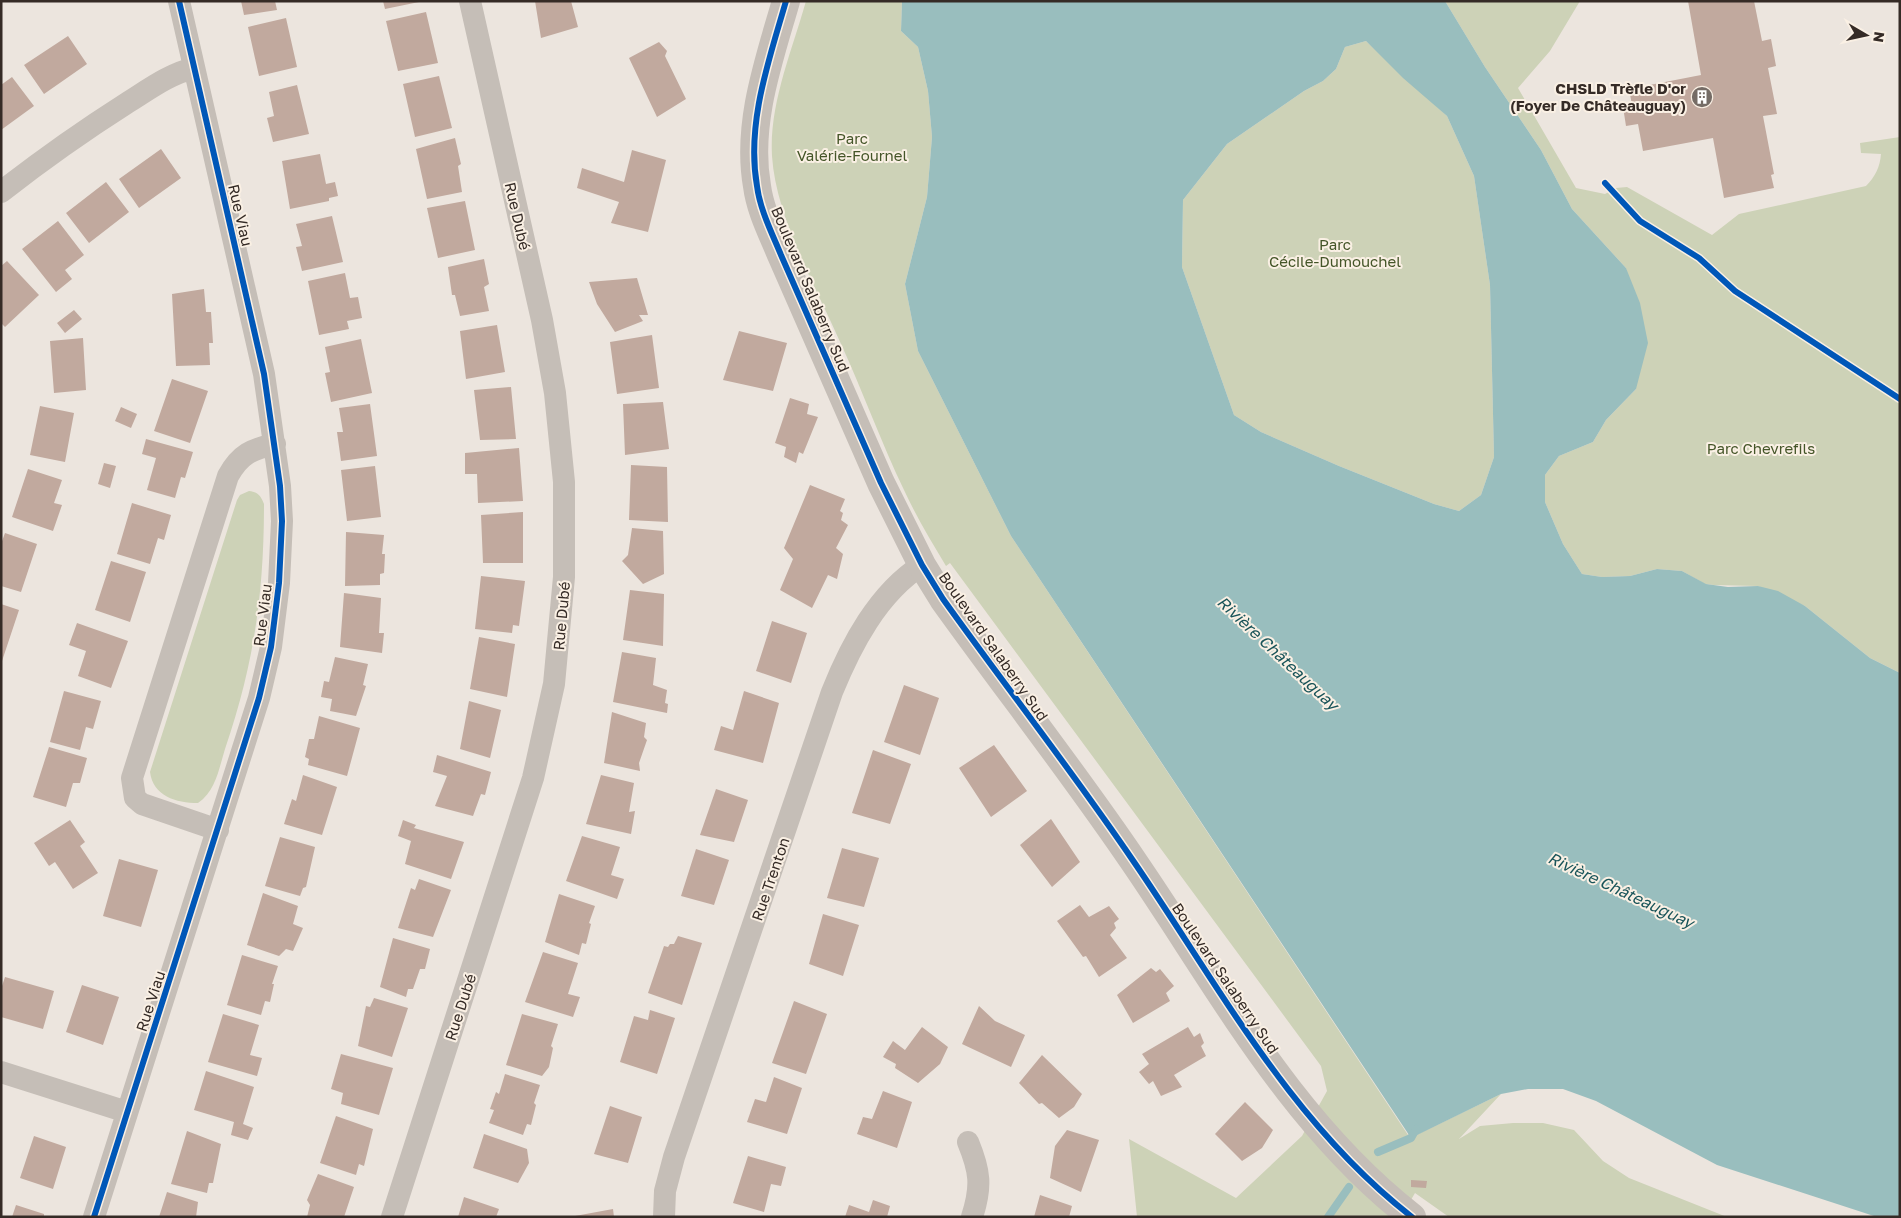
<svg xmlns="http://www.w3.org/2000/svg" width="1901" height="1218" viewBox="0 0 1901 1218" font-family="'Golos Text',sans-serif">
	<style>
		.green { fill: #cdd2b7 }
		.water { fill: #99bebe; fill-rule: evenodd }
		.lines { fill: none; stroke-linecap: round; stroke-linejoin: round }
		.stream { stroke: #99bebe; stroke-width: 8 }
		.building { fill: #c1a99e }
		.minor { stroke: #c5beb7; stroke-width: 22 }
		.tertiary { stroke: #c5beb7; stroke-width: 28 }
		.cycleway-casing { stroke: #faf0e4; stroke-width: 9 }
		.cycleway { stroke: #0057b8; stroke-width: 6 }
		.labels { text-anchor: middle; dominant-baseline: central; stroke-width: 4; stroke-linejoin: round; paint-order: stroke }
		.poi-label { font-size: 15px; font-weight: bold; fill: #352b26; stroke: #faf0e4; text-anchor: end }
		.park-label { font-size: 15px; fill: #445528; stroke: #faf0e4 }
		.street-label { font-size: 15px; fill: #352b26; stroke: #faf0e4 }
		.water-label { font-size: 16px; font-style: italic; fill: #195459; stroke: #faf0e4 }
	</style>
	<rect width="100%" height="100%" fill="#ece5de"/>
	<!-- green -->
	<path class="green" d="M806,1H902L901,31L918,47L928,91L932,137L927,197L905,284L918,351L1011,536L1410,1138L1501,1094L1459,1139L1480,1126L1513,1123H1543L1574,1130L1603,1161L1629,1178L1727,1217H1449L1415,1193L1401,1217H1137L1129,1139L1236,1198L1302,1136L1327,1091L1321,1066L950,563L946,566C931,541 916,516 904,490C881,442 863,392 841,344C816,287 776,218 772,156C769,104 792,51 806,1Z
		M1445,1H1580L1550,51L1518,88L1576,188L1605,194L1616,188L1627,187L1712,235L1739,214L1866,186C1875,177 1880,167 1881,154L1861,153L1860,143L1900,137V673L1870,658L1805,606L1758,586L1714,585L1705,584L1682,571L1657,569L1630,576L1602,577L1582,574L1563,544L1545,502V475L1559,456L1593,442L1606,420L1636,389L1626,268L1572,209L1541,150L1485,67Z
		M1366,41L1447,116L1474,176L1490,285L1494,457L1481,495L1459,511L1434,504L1339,466L1261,432L1234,415L1182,267L1183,200L1227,144L1304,91L1323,81L1336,69L1345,47Z
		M249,491C258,492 261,496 264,504C264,594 254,664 225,749C219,768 216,791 198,803C176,803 153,796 150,772L237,500L240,495Z"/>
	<!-- water -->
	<path class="water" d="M902,1H1445L1485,67L1541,150L1572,209L1626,268L1640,303L1648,343L1636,389L1606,420L1593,442L1559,456L1545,475V502L1563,544L1582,574L1602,577L1630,576L1657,569L1682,571L1706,584L1728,587L1758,586L1778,591L1805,606L1870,658L1900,673V1217H1877L1717,1165L1596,1101L1563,1089H1528L1501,1094L1411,1138L1011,536L918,351L905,284L927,197L932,137L928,91L918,47L901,31ZM1366,41L1403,78L1447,116L1474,176L1490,285L1494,457L1481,495L1459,511L1434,504L1339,466L1261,432L1234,415L1182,267L1183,200L1227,144L1304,91L1323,81L1336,69L1345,47Z"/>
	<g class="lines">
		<!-- stream -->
		<path class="stream" d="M1378,1152L1411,1138L1416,1129
			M1328,1217L1349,1187"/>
	</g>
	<!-- building -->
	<path class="building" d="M241,1H275L277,10L244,15Z
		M383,1H418L419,2L385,9Z
		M535,1H571L578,27L541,38Z
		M1688,1H1754L1762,41L1771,39L1776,66L1768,68L1777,114L1763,116L1774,174L1771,175L1774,188L1724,198L1713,138L1643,151L1638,124L1626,126L1623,107L1632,105L1629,89L1701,75Z
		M426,12L438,63L398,71L386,21Z
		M286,18L297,67L259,76L248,27Z
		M68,36L87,64L44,94L24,65Z
		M659,42L667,51L665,56L686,99L657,117L629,58Z
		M439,76L452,128L415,137L403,84Z
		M12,77L34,106L1,130V85Z
		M297,85L309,134L273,142L267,118L274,116L269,92Z
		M455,138L461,164L458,166L462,192L427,199L416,149Z
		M161,149L181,178L139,208L119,179Z
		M632,150L666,160L648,232L611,223L619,202L577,188L582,168L624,182Z
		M320,154L326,184L335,182L338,196L329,198V201L290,209L282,161Z
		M106,182L129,212L89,243L66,213Z
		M465,201L475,250L438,258L427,208Z
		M332,216L343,262L302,271L296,247L302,246L296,224Z
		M58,221L84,255L65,270L72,279L56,292L22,249Z
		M484,259L489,284L484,287L489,311L460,316L455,295H452L448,267Z
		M7,261L39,295L5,327L1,323V266Z
		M345,273L350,298L358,297L362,318L347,321L349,329L319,335L308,281Z
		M637,278L648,315H639L643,321L615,332L597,304L589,282Z
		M204,289L206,312H211L213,343H209L210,365L176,366L172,294Z
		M74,310L82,319L65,333L57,323Z
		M497,325L505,372L466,379L460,331Z
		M739,331L787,343L773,391L723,380Z
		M652,335L659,388L617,394L610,342Z
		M83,338L86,390L54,393L50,341Z
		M361,339L372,393L331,402L325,373L330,372L325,347Z
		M172,379L208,391L190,443L154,431Z
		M511,387L516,439L480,440L474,390Z
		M790,398L809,404L807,414L818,417L803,454L799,452L796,463L784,457L786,447L775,443Z
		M663,402L669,449L625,455L623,404Z
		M370,404L377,456L341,461L337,432H343L339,408Z
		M40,406L74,413L65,462L30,455Z
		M121,407L137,414L131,428L115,421Z
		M146,439L193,452L185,478L181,477L175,498L147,490L156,458L142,454Z
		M519,448L523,501L478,503L477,474H465V453Z
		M104,463L116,466L110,488L98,484Z
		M631,465L667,467L668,522L629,520Z
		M375,466L381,517L347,521L341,470Z
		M28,469L62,480L54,503L62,505L53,531L12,517Z
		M810,485L845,499L840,511L843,513L841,520L848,525L836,548L843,554L837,579L828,575L812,608L780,590L793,559L784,548Z
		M132,503L171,515L164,540L158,538L150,564L117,554Z
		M523,512V563H483L481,515Z
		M632,528L663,531L664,574L643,584L622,561L628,555Z
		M346,532L384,535L382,554H385L384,573L380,574V585L345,586Z
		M5,533L37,544L21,592L1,586V544Z
		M111,561L146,572L130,622L95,610Z
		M481,576L525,581L519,626L513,625L512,633L475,629Z
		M630,590L664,594L663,646L623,640Z
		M344,593L381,598L379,633H384L382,653L340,647Z
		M1,604L19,610L2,661H1Z
		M772,621L807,633L791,683L756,671Z
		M77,623L128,641L111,688L78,676L86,651L69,645Z
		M479,637L515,644L507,697L470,689Z
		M622,652L656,658L653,685L667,690L665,703L668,704L667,713L613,702Z
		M335,657L368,664L363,685L366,686L356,716L330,711L332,699L321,697L324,681L329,682Z
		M904,685L939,698L920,755L884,742Z
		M64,691L101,701L93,729L86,727L80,750L50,742Z
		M744,691L779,703L763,763L714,750L721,726L733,730Z
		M469,701L501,710L490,758L460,749Z
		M612,712L646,723L644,737L647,740L639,763L640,771L604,763Z
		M319,716L360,728L347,776L308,765L309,759L305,757L309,739H314Z
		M994,745L1027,791L991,817L959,768Z
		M49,747L87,758L80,783H73L66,807L33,797Z
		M873,750L911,764L890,824L852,813Z
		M437,755L491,772L485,795L481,794L473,816L435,806L447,776L433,772Z
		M303,775L337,787L322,835L284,824L292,799L296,801Z
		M601,775L634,783L629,812L635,811L631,834L586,824Z
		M716,789L748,800L734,842L700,835Z
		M1051,819L1080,862L1052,887L1020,845Z
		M70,820L85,842L80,846L98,873L73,889L55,862L49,866L34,843Z
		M403,820L416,825L414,828L464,842L451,879L405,864L411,841L398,836Z
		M582,836L620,847L611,875L624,879L617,899L566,881Z
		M280,837L315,847L306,887L303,888L300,896L265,886Z
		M842,848L879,858L864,907L827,898Z
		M696,849L729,860L714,905L681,896Z
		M119,859L158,870L141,927L103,916Z
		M419,879L451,890L433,937L398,928L411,888L415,890Z
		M263,893L298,906L293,924L303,928L293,951L286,949L279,956L247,945Z
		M559,894L595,906L589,923L591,924L586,944L582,943L579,955L545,942Z
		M1080,905L1089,917L1109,906L1119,919L1114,923L1116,928L1110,935L1127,958L1099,977L1086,956L1083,957L1057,921Z
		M823,914L859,925L843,976L809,964Z
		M678,936L702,943L682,1005L648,993L664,946L668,947L670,944H674Z
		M393,938L430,949L425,969H420L413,989H408L406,997L380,987Z
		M543,952L578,963L568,994L580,997L573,1017L525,1002Z
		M242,955L278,966L272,984H274L270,1002L265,1001L261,1015L227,1005Z
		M1151,968L1156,972L1160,969L1174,986L1166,993L1170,1001L1133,1023L1117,995Z
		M5,977L54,991L43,1029L1,1017V989Z
		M82,985L119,997L103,1045L66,1032Z
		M374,998L408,1008L392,1057L358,1046L366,1006L370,1007Z
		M794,1001L827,1014L806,1074L772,1063Z
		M979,1006L995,1021L1025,1035L1011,1067L962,1044Z
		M650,1010L675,1018L657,1074L620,1062L634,1016L648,1020Z
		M223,1014L259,1025L250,1055L262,1058L257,1076L208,1062Z
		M522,1014L558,1024L551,1046L553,1048L549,1067L542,1076L506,1065Z
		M922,1027L948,1047L940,1064L918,1083L895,1068L896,1064L883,1057L893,1041L905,1050Z
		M1188,1027L1194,1037L1200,1033L1204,1043L1201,1046L1206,1056L1174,1075L1182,1087L1161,1096L1153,1081L1149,1084L1139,1072L1149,1064L1142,1054Z
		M341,1054L393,1068L379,1115L341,1104L343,1093L331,1089Z
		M1042,1055L1082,1094L1074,1107L1059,1118L1042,1103L1039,1104L1019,1083Z
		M206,1071L254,1087L243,1124L253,1128L248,1140L231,1135L234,1122L194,1110Z
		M505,1074L540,1085L534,1103L536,1105L531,1125L527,1124L523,1135L489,1123L494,1110L490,1109L496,1092L499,1094Z
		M774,1077L802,1088L787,1134L747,1122L755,1099L766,1102Z
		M883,1091L912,1102L897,1148L857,1134L863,1117L872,1119Z
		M1245,1102L1273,1130L1262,1148L1242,1161L1215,1134Z
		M610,1106L642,1117L628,1163L594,1154Z
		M336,1116L373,1129L364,1166L359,1164L356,1175L320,1163Z
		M1067,1130L1099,1140L1081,1192L1050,1178L1055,1146Z
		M187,1131L221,1144L213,1183H209L207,1193L171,1184Z
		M484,1134L527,1149L529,1163L518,1183L473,1168Z
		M34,1136L66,1147L53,1189L20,1178Z
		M748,1156L786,1167L781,1186L771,1184L764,1212L733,1203Z
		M318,1174L354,1187L344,1217H307L310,1205L307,1200Z
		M1411,1180L1427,1181L1426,1188L1411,1187Z
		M167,1192L198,1202L196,1217H159Z
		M1040,1195L1072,1206L1069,1217H1034Z
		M464,1197L499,1209L496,1217H458Z
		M873,1200L890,1206L887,1217H845L849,1205L869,1212Z
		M16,1205L44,1214V1217H12Z
		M613,1209L614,1217H576L575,1216Z"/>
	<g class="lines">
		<!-- minor -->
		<path class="minor" d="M1,192C42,160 83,131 127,103C148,90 169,74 194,68
			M218,830L142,804L135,798L132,778L228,476C240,454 252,449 275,444
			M1,1072L127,1112
			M968,1142C980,1171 982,1186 972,1217
			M94,1217L259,698L271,647L279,583L282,521L280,486L264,374L179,1
			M392,1217L533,778L554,684L564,577V482L555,393L542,320L470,1
			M664,1217L665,1191L674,1157L832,692C851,645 878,593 922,565"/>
		<!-- tertiary -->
		<path class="tertiary" d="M786,1C769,60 746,124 757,186C760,210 772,233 781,255L881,483L922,565L943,599C1006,687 1073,772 1134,862C1219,986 1291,1123 1412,1217"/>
		<!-- cycleway casing -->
		<g class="cycleway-casing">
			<path id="cycleway" d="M786,1C769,60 746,124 757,186C760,210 772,233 781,255L881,483L922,565L943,599C1006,687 1073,772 1134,862C1219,986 1291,1123 1412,1217
				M1605,183L1640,221L1699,258L1735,291L1900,399
				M94,1217L259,698L271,647L279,583L282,521L280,486L264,374L179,1"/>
		</g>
		<!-- cycleway -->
		<use href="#cycleway" class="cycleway"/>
	</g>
	<!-- icons -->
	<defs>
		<g id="building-disc" transform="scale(1.125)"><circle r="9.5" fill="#756c66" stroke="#faf0e4"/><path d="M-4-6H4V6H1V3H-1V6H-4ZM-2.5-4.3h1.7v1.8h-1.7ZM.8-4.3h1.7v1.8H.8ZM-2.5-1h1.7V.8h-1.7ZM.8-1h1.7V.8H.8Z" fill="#fff"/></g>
	</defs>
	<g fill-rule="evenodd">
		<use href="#building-disc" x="1702" y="97"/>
	</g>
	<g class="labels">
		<!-- poi labels -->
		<g class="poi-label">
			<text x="1686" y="88">CHSLD Trèfle D'or<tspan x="1686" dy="17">(Foyer De Châteauguay)</tspan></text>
		</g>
		<!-- park labels -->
		<g class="park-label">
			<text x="852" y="138">Parc<tspan x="852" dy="17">Valérie-Fournel</tspan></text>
			<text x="1335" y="244">Parc<tspan x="1335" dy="17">Cécile-Dumouchel</tspan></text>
			<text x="1761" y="448">Parc Chevrefils</text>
		</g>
		<!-- street labels -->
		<g class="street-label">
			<text transform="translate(241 215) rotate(77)">Rue Viau</text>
			<text transform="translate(518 216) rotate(77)">Rue Dubé</text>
			<text transform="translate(811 289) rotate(67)">Boulevard Salaberry Sud</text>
			<text transform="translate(262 615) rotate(-83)">Rue Viau</text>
			<text transform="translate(561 616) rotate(-85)">Rue Dubé</text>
			<text transform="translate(994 646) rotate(55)">Boulevard Salaberry Sud</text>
			<text transform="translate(770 879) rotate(-71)">Rue Trenton</text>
			<text transform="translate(1226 978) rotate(56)">Boulevard Salaberry Sud</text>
			<text transform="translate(150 1001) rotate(-72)">Rue Viau</text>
			<text transform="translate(460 1007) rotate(-72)">Rue Dubé</text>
		</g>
		<!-- water labels -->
		<g class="water-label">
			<text transform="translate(1278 653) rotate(43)">Rivière Châteauguay</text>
			<text transform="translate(1621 890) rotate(25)">Rivière Châteauguay</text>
		</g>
	</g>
	<!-- border -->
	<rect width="1901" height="1218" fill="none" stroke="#352b26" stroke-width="5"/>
	<!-- north arrow -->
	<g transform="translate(1866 35) rotate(99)" stroke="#faf0e4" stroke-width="4" paint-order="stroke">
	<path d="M0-4L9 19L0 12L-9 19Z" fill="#352b26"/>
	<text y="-8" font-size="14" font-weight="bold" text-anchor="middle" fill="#352b26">N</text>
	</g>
</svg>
